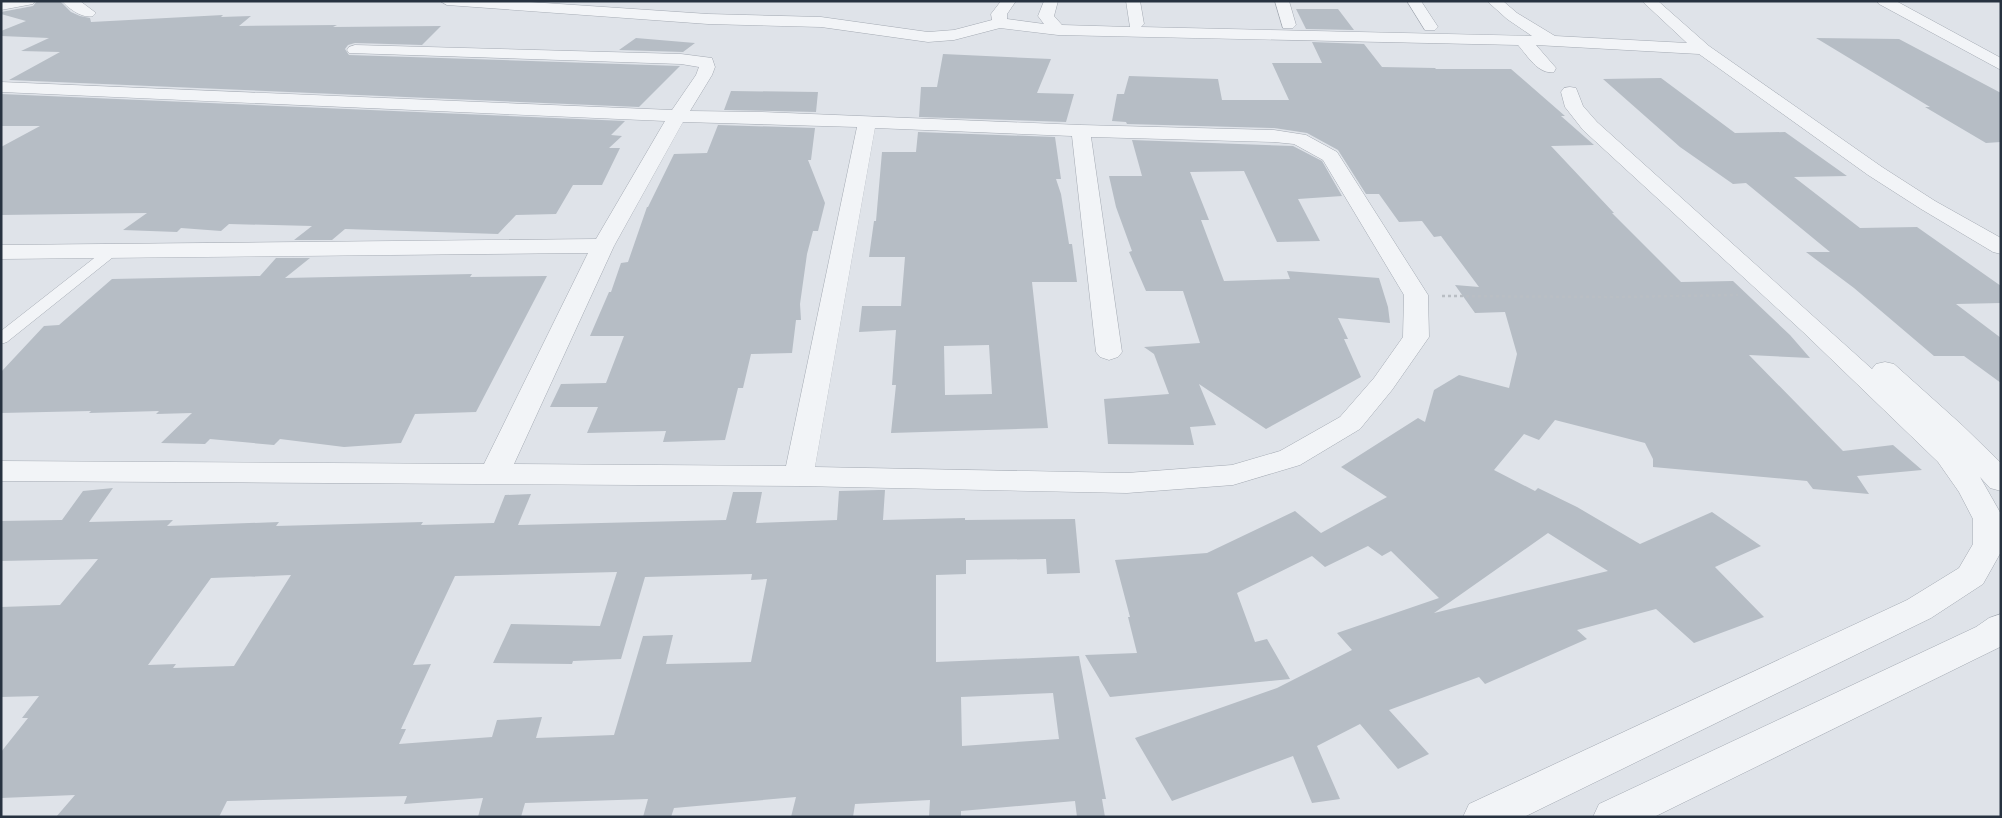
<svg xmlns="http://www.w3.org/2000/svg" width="2002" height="818" viewBox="0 0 2002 818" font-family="'Alegreya Sans',sans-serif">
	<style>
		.building { fill: #b6bdc5; fill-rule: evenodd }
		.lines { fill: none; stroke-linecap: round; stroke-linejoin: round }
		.service-casing { stroke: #a4aab3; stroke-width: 1 }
		.minor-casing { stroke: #a4aab3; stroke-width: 1 }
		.path { stroke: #b9bec4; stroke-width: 2.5; stroke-dasharray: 3 3; stroke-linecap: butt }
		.service { fill: #f2f4f7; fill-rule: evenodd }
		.minor { fill: #f2f4f7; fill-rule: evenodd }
	</style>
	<rect width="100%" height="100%" fill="#dfe3e9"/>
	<!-- building -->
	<path class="building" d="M37,1H60L71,12L80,16L90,18L91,22L223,15L221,17L251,16L239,26L337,25L333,27L441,26L422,45L355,43L348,45L345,49L349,55L680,66L639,107L9,80L60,52L21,51L49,38L1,36V31L26,21L1,14V12L33,6Z
		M1296,9H1338L1354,30L1306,29Z
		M636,38L695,43L683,52L619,50Z
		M1816,38L1899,39L2001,93V142L1986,143L1925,107H1930Z
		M1312,42L1364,44L1382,67L1435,68L1436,69H1511L1565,116H1561L1594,145L1551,146L1614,213H1612L1681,282L1733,281L1790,335L1810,358L1749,355L1843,451L1893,445L1922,470L1857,476L1869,494L1813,489L1807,481L1653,467V459L1645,443L1555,420L1539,440L1524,434L1494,470L1535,491L1538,488L1577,507L1640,544L1712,512L1761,546L1715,567L1764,617L1694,643L1656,609L1577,630L1587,639L1485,684L1479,677L1389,710L1429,754L1398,769L1360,724L1317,746L1340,799L1312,803L1293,756L1172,801L1135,738L1277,688L1352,650L1337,633L1439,598L1391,551L1382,556L1368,546L1325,567L1312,556L1237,593L1255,642L1267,639L1290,679L1110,697L1085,655L1137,653L1128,617H1130L1115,560L1207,553L1295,511L1321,533L1387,497L1341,467L1418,418L1425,422L1434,390L1459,375L1509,388L1517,354L1505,312L1475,313L1455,285L1479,287L1441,236L1434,237L1422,221L1399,222L1379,194H1366L1338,150L1307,133L1274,128L1127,124L1126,122L1112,121L1117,94H1124L1129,76L1218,79L1222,100H1289L1272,63H1322ZM1548,533L1608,571L1434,613L1450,602Z
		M943,54L1051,59L1037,93L1074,94L1066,122L919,117L921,87H937Z
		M1661,78L1735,133L1785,132L1847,176L1794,177L1860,228L1917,227L2001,286V303L1956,304L2001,338V383L1964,356H1934L1854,288L1806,252H1830L1746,183L1733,184L1680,147L1603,79Z
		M731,91L818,92L816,112L724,110Z
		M1,94L625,121L611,135L622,136L609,148H620L602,185H573L556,214L516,215L498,234L345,229L332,240H294L312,226L229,224L221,231L181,228L177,232L123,230L147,213L1,215V147L40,126H1Z
		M718,125L815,128L811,160H808L825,203L818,231H813L807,254L800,304L801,320H796L792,353L751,354L743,388H738L725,440L663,442L666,431L587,433L598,407H550L561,384L606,383L624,336H590L609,292H611L621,263L628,262L647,207H648L674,154L707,153Z
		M918,132L1055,137L1061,179H1056L1061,194L1069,244H1072L1077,282H1032L1048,428L891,433L896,385H892L896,330L859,332L862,306H901L905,257H869L874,221H876L882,152H916ZM989,345L992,394L945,395L944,346Z
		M1132,140L1293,146L1322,161L1342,196L1298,199L1320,241L1277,242L1244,171L1190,172L1209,220H1201L1224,281L1290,279L1287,271L1379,278L1388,307L1390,323L1338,318L1348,339H1344L1361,377L1266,429L1199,384L1216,425L1190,427L1194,445L1108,444L1104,399L1169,394L1154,354L1144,347L1200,343L1183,291H1146L1129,252L1132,251L1116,207L1109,176H1142Z
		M276,258H310L285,278L472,274L470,277L547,276L476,412L415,414L401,443L344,447L280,439L274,445L210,439L205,444L161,443L192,413L156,414L159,411L89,413L91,411L1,413V372L44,326L59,325L112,279L260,276Z
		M113,488L89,522L173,520L167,526L279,522L276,526L423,522L421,525L494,523L505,495L531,494L518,525L726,520L733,492H762L756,523L837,520L839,491L879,490H885L883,520L965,518V520L1075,519L1080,573L1047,574L1046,559L966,560V574L936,575V662L1079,656L1106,799H1102L1105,817H1077L1075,801L961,811V817H929L930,800L855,804L853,817H791L796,797L674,808L671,817H643L648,799L525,803L521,817H478L483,798L404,804L407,796L227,801L219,817H56L75,795L1,798V752L28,718H22L39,696L1,697V607L60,605L98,559L1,561V521L62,520L83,491ZM617,572L600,626L511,624L493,663L572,664L573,661L621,659L645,577L752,574L751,580L767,579L751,662L666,664L673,635L643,636L614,735L536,738L542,717L497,720L492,737L399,744L406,729H401L431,664L413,665L455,576ZM291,575L234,666L173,668L176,664L148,665L211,578ZM1053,693L1059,739L962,746L961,697Z"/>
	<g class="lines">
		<!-- service casing -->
		<g class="service-casing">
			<path id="service" d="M112,247L117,248L119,251L117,254L7,342L1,344V331L107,248Z"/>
		</g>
		<!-- minor casing -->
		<g class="minor-casing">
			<path id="minor" d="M35,1L33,4L1,10V2Z
				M62,1H80L96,13L93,16C83,19 69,9 62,1Z
				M440,1H515L708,14L821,17L928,32L954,30L992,20L991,14L1001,1H1016L1007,14V19L1044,24L1038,16L1044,1H1058L1054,16L1062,25L1130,27L1126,1H1140L1144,24L1141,27L1532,36L1507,19L1487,1H1503L1517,13L1555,36L1687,43L1642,1H1658L1709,46L1882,167L1935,201L2001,238V254L1993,252L1921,209L1868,175L1699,54L1536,45L1556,68L1554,72C1538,75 1527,55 1518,45L1058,35L1000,28L954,40L928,42L821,27L708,24L447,5Z
				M1275,1H1289L1296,25L1293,28H1283Z
				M1407,1H1421L1438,27L1435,30H1425Z
				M1877,1H1896L2001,58V70L1879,4Z
				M355,45L681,54L712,58L715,67L712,75L690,111L762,112L1081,125L1274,130L1306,135L1337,152L1428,295L1429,337L1392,390L1360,429L1300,465L1243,482L1233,485L1127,493L799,486L1,481V461L484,464L588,253L1,259V245L596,239L665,121L1,92V82L672,110L696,75L699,67L681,64L349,53L347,50L349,47ZM683,122L857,127L786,466L514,464L614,246ZM875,128L1072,136L1096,352L1100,357L1109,360L1118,357L1122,352L1091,137L1274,142L1294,144L1323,160L1404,295L1403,337L1374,378L1340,417L1280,451L1232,465L1127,473L815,467Z
				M1570,87L1576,88L1583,106L1597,122L1872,369L1876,364L1885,362L1894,364L1962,425L2001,463V491L1990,488L1980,477L2001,514V552L1983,584L1931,618L1524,817H1463L1469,804L1907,600L1959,568L1973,544V519L1959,492L1938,462L1803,332L1583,130L1565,107L1561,92L1564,88Z
				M2001,614L2000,647L1654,817H1593L1599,804L1976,627L1989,618Z"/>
		</g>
		<!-- path -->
		<path class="path" d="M1442,296L1617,297L1738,295"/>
		<!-- service -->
		<use href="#service" class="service"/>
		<!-- minor -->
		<use href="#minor" class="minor"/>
	</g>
	<!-- border -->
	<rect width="2002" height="818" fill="none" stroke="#273240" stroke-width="5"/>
</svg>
